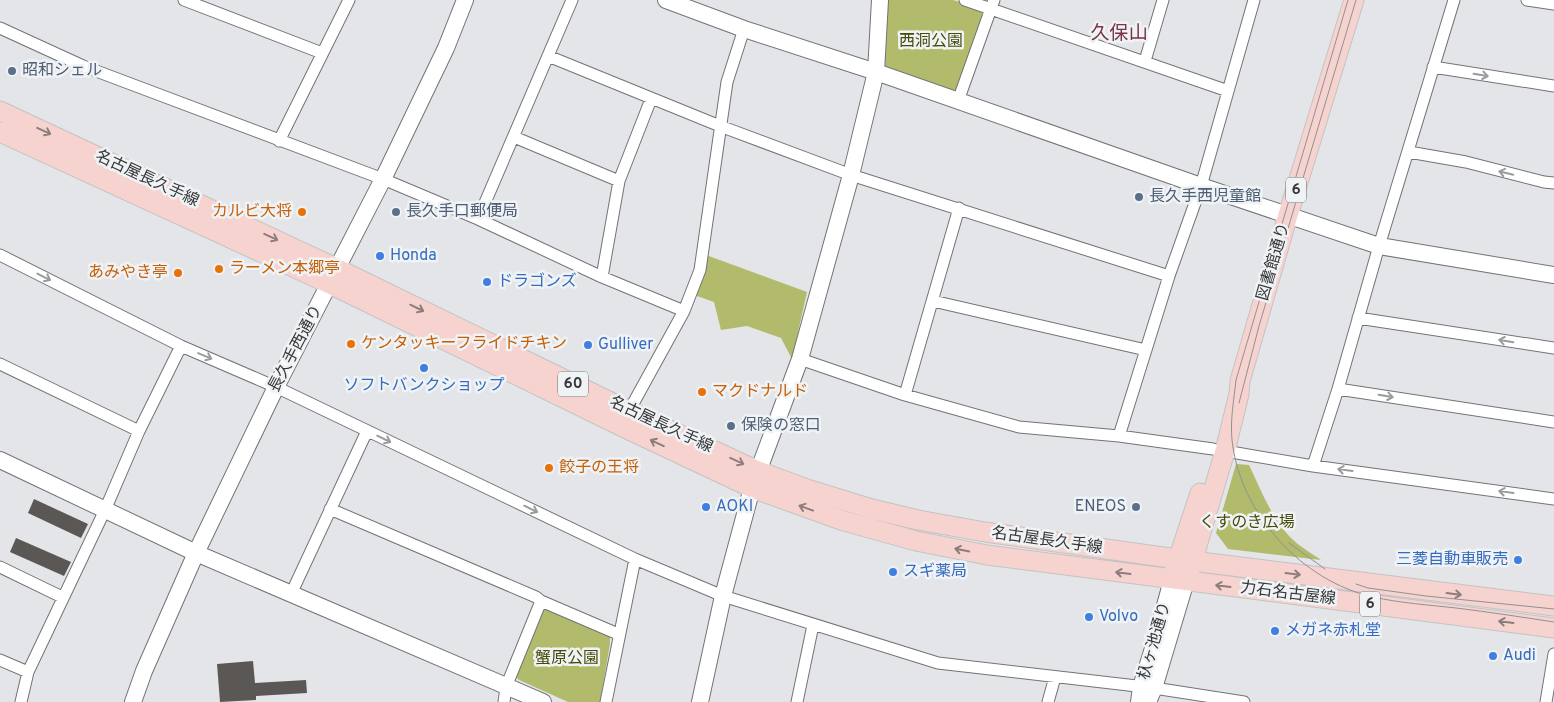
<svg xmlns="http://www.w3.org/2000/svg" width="1554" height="702" viewBox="0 0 1554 702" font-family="Overpass,'Noto Sans JP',sans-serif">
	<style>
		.green { fill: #b2bb6b }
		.building { fill: #5a5755 }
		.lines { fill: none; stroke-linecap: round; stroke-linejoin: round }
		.street-casing { stroke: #717476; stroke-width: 13 }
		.secondary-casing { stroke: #717476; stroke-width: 18 }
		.primary-casing { stroke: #c3c3c3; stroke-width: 21 }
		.street { stroke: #fff; stroke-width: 11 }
		.secondary { stroke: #fff; stroke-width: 16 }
		.primary { stroke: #f7d3d0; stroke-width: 19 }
		.tram { stroke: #909194; stroke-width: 1 }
		.oneway { stroke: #9a9b9c }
		.oneway2 { stroke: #8d7d7c }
		.service-dot { fill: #5c6f8a; stroke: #f0f3f6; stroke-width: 2 }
		.food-dot { fill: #e8710a; stroke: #f0f3f6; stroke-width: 2 }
		.shop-dot { fill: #3f7fe0; stroke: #f0f3f6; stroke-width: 2 }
		.labels { text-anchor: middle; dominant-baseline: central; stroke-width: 5; stroke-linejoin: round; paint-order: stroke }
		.shield { fill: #f0f3f6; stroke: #6e6f71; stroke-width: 1 }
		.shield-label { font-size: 15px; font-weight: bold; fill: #363738 }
		.park-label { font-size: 16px; fill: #464b09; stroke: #f0f3f6 }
		.service-label { font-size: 16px; fill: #4e5e75; stroke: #f0f3f6; text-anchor: start }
		.street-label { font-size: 16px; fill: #363738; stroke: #f0f3f6 }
		.food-label { font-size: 16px; fill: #c56008; stroke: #f0f3f6; text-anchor: start }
		.shop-label { font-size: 16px; fill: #366cbe; stroke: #f0f3f6; text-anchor: start }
		.quarter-label { font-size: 19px; fill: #7a3344; stroke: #f0f3f6 }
	</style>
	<rect width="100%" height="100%" fill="#e3e5e8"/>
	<!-- green -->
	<path class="green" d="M885,0H953L986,10L958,96L881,69Z
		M706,255L807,292L792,359L781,338L747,326L721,330L714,302L694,295Z
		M1236,464L1249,465C1261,490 1271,517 1290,537C1299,546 1311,553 1321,560L1228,549L1216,533Z
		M544,606L610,636V644L600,702H568L519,680L516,677Z"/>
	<!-- building -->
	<path class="building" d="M34,499L88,524L81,538L28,513Z
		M16,538L71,562L64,576L10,552Z
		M253,661L255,683L306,680L307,693L256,696V700L220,702L217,664Z"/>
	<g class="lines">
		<!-- street casing -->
		<g class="street-casing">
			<path id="street" d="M184,0L322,53
				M965,0L1228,91
				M1527,0L1554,4
				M0,28L83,66L383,179L478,219L602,277L684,311
				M548,56L720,126L851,175L1169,276
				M1145,61L1163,0
				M1433,67L1554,86
				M958,101L994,0
				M514,137L619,181
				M279,141L349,0
				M1409,152L1466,162L1544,182L1554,183
				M478,219L572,0
				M0,255L181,346L276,387L635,559L723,596L938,663L1154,688L1244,702
				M602,277L619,181L651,99
				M933,301L1146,350
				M1358,318L1554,348
				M800,359L905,395L1019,427L1119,436L1213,449
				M0,364L139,431
				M1338,389L1554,422
				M905,395L959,208
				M629,411L684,311L700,270L727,82L744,29
				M1119,436L1169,276L1201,186L1254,0
				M1225,451L1313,466L1554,499
				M1313,466L1338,389L1379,246L1454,0
				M330,509L536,597L541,601L618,634
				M0,567L62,597
				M291,594L367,431
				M0,660L28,672
				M21,702L28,672L105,510L139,431L181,346
				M504,702L506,687L541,601
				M606,702L635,559
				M797,702L813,625
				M1048,702L1055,677
				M1546,702L1554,654"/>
		</g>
		<!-- secondary casing -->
		<g class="secondary-casing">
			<path id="secondary" d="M666,0L744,29L876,72L1201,186L1379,246L1554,275
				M0,460L196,553L543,702
				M133,702L144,671L196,553L276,387L383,179L446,48L465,0
				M700,702L723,596L752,488L800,359L851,175L876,72L880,0
				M1139,702L1141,687L1155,642L1172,580
				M1148,702L1154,688L1186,581"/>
		</g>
		<!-- primary casing -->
		<g class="primary-casing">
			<path id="primary" d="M0,111L338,269L629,411L758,471L807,489L872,509L918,520L985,532L1192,561L1554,606
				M0,132L330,284L625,428L752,488L844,521L916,541L987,555L1554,628
				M1175,569L1200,493
				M1189,573L1225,451L1239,394L1240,381L1288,215L1354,0"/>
		</g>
		<!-- street -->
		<use href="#street" class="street"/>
		<!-- secondary -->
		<use href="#secondary" class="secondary"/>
		<!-- primary -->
		<use href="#primary" class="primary"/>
		<!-- tram -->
		<path class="tram" d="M1348,0L1236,380C1234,399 1230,420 1232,440C1240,514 1302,581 1373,597C1400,603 1429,605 1456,608C1489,612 1521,617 1554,622
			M1239,403L1259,326L1356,0
			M1289,543L1325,569
			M1356,584L1368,588L1426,596L1554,609"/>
	</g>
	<!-- one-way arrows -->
	<defs><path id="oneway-shaft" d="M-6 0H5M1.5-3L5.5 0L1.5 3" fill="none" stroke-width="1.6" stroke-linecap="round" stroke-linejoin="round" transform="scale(1.25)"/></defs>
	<g class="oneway">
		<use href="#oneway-shaft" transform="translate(1481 75) rotate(9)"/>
		<use href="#oneway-shaft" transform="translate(1506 173) rotate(-166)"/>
		<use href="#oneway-shaft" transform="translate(44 277) rotate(27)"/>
		<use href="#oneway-shaft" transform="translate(1506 341) rotate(-171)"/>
		<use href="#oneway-shaft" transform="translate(205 356) rotate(23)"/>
		<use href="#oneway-shaft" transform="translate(1386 396) rotate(9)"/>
		<use href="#oneway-shaft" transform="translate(384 439) rotate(26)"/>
		<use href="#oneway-shaft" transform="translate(1345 470) rotate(-172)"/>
		<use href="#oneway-shaft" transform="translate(1506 492) rotate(-172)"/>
		<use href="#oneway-shaft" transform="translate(531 509) rotate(26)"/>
	</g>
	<g class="oneway2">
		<use href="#oneway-shaft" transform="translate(44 131) rotate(25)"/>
		<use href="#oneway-shaft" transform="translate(271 237) rotate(25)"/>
		<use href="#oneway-shaft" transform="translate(417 308) rotate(26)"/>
		<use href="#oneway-shaft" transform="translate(657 443) rotate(-155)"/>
		<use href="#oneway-shaft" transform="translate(737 461) rotate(25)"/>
		<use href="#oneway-shaft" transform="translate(806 508) rotate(-160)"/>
		<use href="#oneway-shaft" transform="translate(962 550) rotate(-168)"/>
		<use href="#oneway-shaft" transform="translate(1123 573) rotate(-173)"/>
		<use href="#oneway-shaft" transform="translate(1293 574) rotate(7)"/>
		<use href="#oneway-shaft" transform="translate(1223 586) rotate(-173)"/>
		<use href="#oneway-shaft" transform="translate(1454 594) rotate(7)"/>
		<use href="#oneway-shaft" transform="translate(1506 622) rotate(-173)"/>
	</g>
	<!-- markers -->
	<g class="service-dot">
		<circle cx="12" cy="71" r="5"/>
		<circle cx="1139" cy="197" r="5"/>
		<circle cx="396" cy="212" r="5"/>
		<circle cx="731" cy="426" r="5"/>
		<circle cx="1136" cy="507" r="5"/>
	</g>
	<g class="food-dot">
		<circle cx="302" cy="212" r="5"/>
		<circle cx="219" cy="269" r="5"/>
		<circle cx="178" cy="273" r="5"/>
		<circle cx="351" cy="344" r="5"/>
		<circle cx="702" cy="392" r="5"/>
		<circle cx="549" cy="468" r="5"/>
	</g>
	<g class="shop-dot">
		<circle cx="380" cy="256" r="5"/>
		<circle cx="487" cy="282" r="5"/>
		<circle cx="588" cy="345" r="5"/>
		<circle cx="424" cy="368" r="5"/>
		<circle cx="706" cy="507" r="5"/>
		<circle cx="1518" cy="560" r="5"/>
		<circle cx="893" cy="572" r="5"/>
		<circle cx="1089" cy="617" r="5"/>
		<circle cx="1275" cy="631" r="5"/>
		<circle cx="1493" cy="656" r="5"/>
	</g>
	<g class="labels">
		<!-- shield labels -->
		<g class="shield">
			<rect x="1286" y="177.5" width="20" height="25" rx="4"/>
			<rect x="558" y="371.5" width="30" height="25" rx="4"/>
			<rect x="1360" y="591.5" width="20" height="25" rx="4"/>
		</g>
		<g class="shield-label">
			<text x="1296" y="190">6</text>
			<text x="573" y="384">60</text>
			<text x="1370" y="604">6</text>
		</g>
		<!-- park labels -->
		<g class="park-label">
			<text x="931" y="42">西洞公園</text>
			<text x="1247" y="523">くすのき広場</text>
			<text x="567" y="659">蟹原公園</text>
		</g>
		<!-- service labels -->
		<g class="service-label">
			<text x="22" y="71">昭和シェル</text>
			<text x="1149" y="197">長久手西児童館</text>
			<text x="406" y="212">長久手口郵便局</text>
			<text x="741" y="426">保険の窓口</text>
			<text x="1126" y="507" text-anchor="end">ENEOS</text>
		</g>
		<!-- street labels -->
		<g class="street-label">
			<text transform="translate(147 179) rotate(25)">名古屋長久手線</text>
			<text transform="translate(1274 262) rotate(-74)">図書館通り</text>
			<text transform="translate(296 349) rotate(-62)">長久手西通り</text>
			<text transform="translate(661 425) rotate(25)">名古屋長久手線</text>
			<text transform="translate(1047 541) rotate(8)">名古屋長久手線</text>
			<text transform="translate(1288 594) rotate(7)">力石名古屋線</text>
			<text transform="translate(1155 641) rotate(-74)">杁ヶ池通り</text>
		</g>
		<!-- food labels -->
		<g class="food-label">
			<text x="292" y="212" text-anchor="end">カルビ大将</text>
			<text x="229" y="269">ラーメン本郷亭</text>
			<text x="168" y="273" text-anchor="end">あみやき亭</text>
			<text x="361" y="344">ケンタッキーフライドチキン</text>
			<text x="712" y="392">マクドナルド</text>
			<text x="559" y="468">餃子の王将</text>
		</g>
		<!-- shop labels -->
		<g class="shop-label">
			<text x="390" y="256">Honda</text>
			<text x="497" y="282">ドラゴンズ</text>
			<text x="598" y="345">Gulliver</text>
			<text x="424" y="386" text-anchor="middle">ソフトバンクショップ</text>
			<text x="716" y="507">AOKI</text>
			<text x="1508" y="560" text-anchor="end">三菱自動車販売</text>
			<text x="903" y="572">スギ薬局</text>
			<text x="1099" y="617">Volvo</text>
			<text x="1285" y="631">メガネ赤札堂</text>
			<text x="1503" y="656">Audi</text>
		</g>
		<!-- quarter labels -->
		<g class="quarter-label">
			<text x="1119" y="34">久保山</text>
		</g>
	</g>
</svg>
